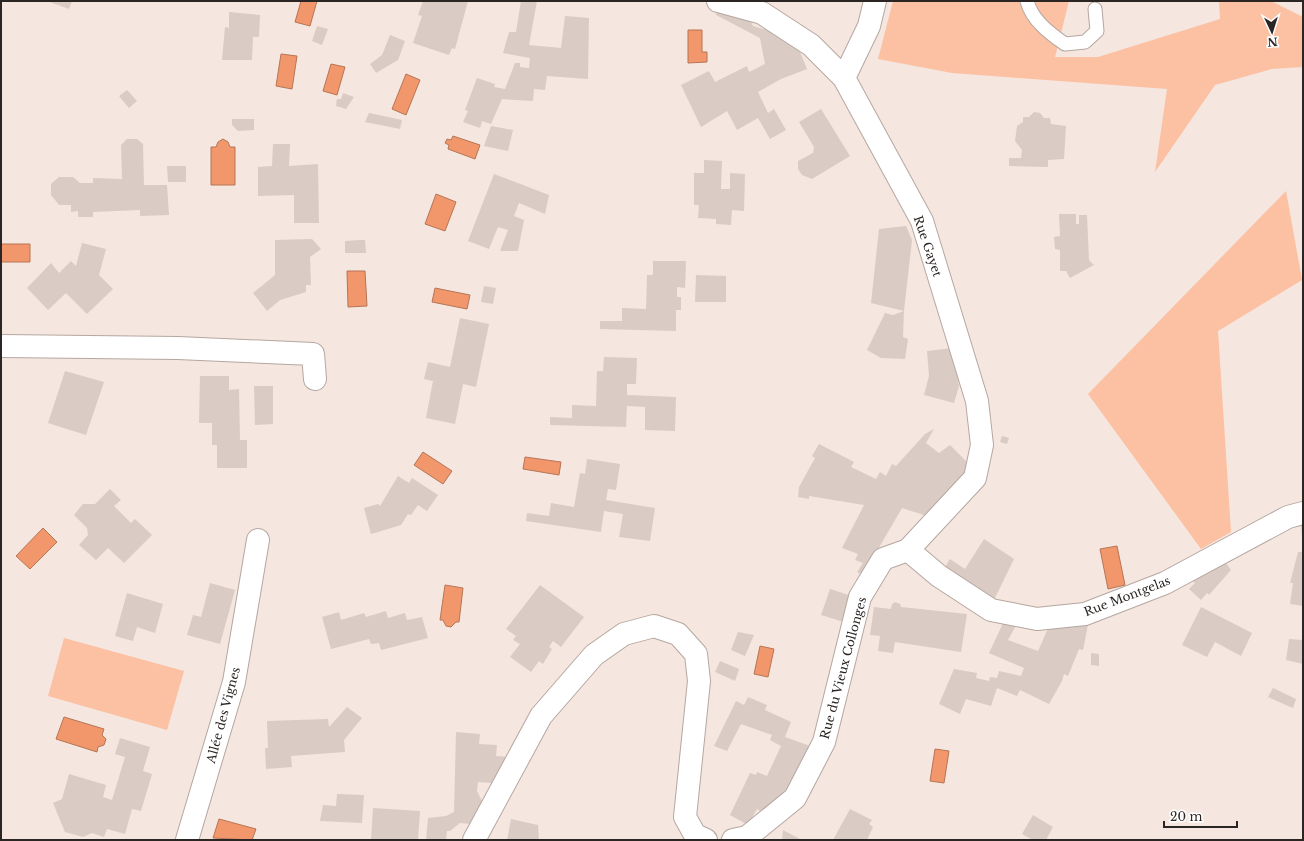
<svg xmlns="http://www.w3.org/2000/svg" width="1304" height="841" viewBox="0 0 1304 841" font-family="'Libre Baskerville',serif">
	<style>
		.green { fill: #fcc0a3 }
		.water { fill: #f2976b; stroke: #b67555 }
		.building { fill: #dacbc4 }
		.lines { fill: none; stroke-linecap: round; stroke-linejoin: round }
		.lane-casing { stroke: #b5a7a0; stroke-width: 15 }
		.street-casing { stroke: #b5a7a0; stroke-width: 24 }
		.lane { stroke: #fff; stroke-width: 13 }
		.street { stroke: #fff; stroke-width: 22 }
		.labels { text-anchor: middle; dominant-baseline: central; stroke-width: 3.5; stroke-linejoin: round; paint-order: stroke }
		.street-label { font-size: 12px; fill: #2b2623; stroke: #fff }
	</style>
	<rect width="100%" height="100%" fill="#f5e6df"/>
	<!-- green -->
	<path class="green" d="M893,1H1069L1055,57H1098L1220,19L1219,1H1271L1303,17V67L1272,69L1215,85L1155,172L1167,89L952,73L878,59Z
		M1286,191L1302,280L1218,331L1231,532L1201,549L1088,394Z
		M64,638L184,671L167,730L48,696Z"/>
	<!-- water -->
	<path class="water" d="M301,1H317L310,26L295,22Z
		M688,30H702V52H707V62L688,63Z
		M281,54L297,56L292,89L276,86Z
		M331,64L345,67L337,95L323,91Z
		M406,74L420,80L406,115L392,109Z
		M453,136L480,145L475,159L448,149L449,145L445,143L447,139L451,140Z
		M223,139L228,142L230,147H235V185H211V147H216L218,142Z
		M436,194L456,202L445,231L425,224Z
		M1,244H30V262H1Z
		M347,271H365L367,306L348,307Z
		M435,288L470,295L467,309L432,302Z
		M423,452L452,471L443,484L414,465Z
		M525,457L561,462L559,475L523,469Z
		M43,528L57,542L30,569L16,556Z
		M1117,546L1125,585L1108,589L1100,549Z
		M445,585L463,588L459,622H456L451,627L446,626L443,620H440Z
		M760,646L774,649L768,677L754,674Z
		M64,717L104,729L102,735L106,739L104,745L98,747L97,752L56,739Z
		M935,749L949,751L944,783L930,781Z
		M219,819L256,829L252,840L213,838Z"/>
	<!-- building -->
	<path class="building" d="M47,1H72L69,9Z
		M423,1H468L455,49L452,48L449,55L413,43L422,16L418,15Z
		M521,1H537L529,45L561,48L565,16L589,18L588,79L547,76L545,90L534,89L533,101L502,99L491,124L482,121L480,128L463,122L468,111L465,110L477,78L495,84L494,87L505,89L515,63H520V67L529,68L530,58L503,53L509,32H516Z
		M717,6L747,13L753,26L763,29L773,25L795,40L807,69L781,79L758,92L768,113L774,109L786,130L770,139L758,118L737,130L727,111L701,127L681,85L709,71L715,82L747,66L749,72L765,64L760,38L716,15Z
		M229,12L260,15L259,37H253L252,60H222L225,27L229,28Z
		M317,26L328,29L322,45L312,41Z
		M390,35L405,41L398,60L376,73L370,64L382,55Z
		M127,90L137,101L129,108L119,96Z
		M343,93L354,97L346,109L336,106L337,99H341Z
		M821,109L850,156L812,179L802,175L798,169V161L813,153L814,147L799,122Z
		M1034,112L1040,113L1044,118H1050L1051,124L1066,126L1064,159L1048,160V167L1009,166V158H1021L1022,150L1015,141L1017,126L1023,122V117H1029Z
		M369,113L402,120L400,129L365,122Z
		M232,119H254V130L238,131L232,125Z
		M491,126L513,130L508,151L484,146Z
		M127,139H137L143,144L144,185H167L169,215L140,216V210L93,212V217H78V211L71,212V205H59L51,195V184L59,177H73L80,183H93V178L122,179L121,145Z
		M273,144H290L289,166L318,164L319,223H294V195L258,196V167L272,166Z
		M704,160L722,161L721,189H730V173L745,174L744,211L732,210L731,225L716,224V219L698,218L699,205H694V173H704Z
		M167,166H186V182H168Z
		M494,174L549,195L545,214L519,203L514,216L524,220L518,251H500L508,230L498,227L489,249L468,241Z
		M1059,214H1076V224H1079V215H1087L1089,260L1094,265L1070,278L1066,271H1060V250L1055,249L1054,237L1060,236Z
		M906,226L912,240L904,311L903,337L908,339L905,359L881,358L867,350L885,313L893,315L904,311L871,303L879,229Z
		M312,239L321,249L310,257L311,285H306V292L280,300L267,311L253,293L275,275V240Z
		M360,240H365L366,253H345V241Z
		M82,243L106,249L99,275L113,289L87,314L66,293L48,310L27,288L51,263L59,273L71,261L76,266Z
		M653,261H686L685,288L677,287V297H681V310H676V331L600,329V321H622V308L646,309L647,275H653Z
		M696,275L726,276V302H695Z
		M484,286L496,288L493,304L481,302Z
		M460,318L489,324L476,387L463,384L455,424L426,418L433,381L424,379L428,362L450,367Z
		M952,348L959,386L954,403L924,395L929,376L927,351Z
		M604,357L637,358L636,384H627V395L676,397L675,431L645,430V407L627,406L626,427L550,425V417L572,418V405L596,406L597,371H603Z
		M65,371L104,382L86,435L48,423Z
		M200,376H229V390L239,389L240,440H247V468H217V445H212V423H199Z
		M254,386H273V424L255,425Z
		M934,429L926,443L939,453L950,445L970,465L969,468L927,516L902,508L863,575L857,572L863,563L855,560L858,554L842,548L864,505L809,496V499L798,497L799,487L815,458L812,456L819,444L821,445L854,462L851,467L876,479L880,472L886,476L892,464L896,466L925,434Z
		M1002,436L1009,438L1007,444L1000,442Z
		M587,459L620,464L616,490L608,489L606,500L655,508L650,541L619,537L623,514L604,511L601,532L526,521L527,513L549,516L551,503L574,507L580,473L585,474Z
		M398,476L409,483L412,478L438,495L427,511L418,505L411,515L408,514L401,525L371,534L364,508L378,504L380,506Z
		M110,489L121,500L114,506L131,523L135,519L152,535L124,563L108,548L96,560L79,545L88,535L87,528L74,515L83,504H95Z
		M1303,522V540H1302L1301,523Z
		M984,539L1014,559L993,602L942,572L950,559L965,569Z
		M1298,552H1303V606L1290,604L1293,583H1290Z
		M1226,563L1231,570L1209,595L1207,593L1201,600L1189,589L1195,583L1192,580L1218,565Z
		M210,583L235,590L220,644L187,635L193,615L201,617Z
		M540,585L584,617L561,647L553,641L549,647L552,649L543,664L539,661L531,672L510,657L520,644L513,640L516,636L506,629Z
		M830,589L852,596L847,623L821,615Z
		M127,593L163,604L155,633L137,627L133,641L115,636Z
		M895,602L900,604L901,607L967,614L961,652L895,642L893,653L878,651L880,636L870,635L874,607L891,609L892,604Z
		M1201,607L1252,633L1241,656L1215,642L1207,657L1182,645Z
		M386,611L388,618L405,613L407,620L422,617L428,638L381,650L379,643L371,644L369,639L331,649L322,617L339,612L341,620L364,613L366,617Z
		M1005,619L1018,622L1008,640L1038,651L1050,624L1084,621L1088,625L1083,650L1079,649L1068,676L1064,674L1062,681L1049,704L1020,690L1017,696L997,688L991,706L966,699L960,714L939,704L954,669L977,673L976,678L989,681L990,677L997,678L999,671L1021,676L1024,668L989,653Z
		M738,632L754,635L745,656L731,650Z
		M1289,639L1303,640V664L1286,660Z
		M1091,653L1099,654V666L1091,665Z
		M720,661L739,669L735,681L715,672Z
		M1273,688L1296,699L1293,708L1268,697Z
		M748,697L767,705L765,710L791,722L785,737L813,747L792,793L766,815L757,809L748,825L730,815L750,773L756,775L757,772L767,776L781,746L770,740L772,735L741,724L727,751L714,746L736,701L744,705Z
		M347,707L362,718L344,740L345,752L291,756L292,767L266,769L265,748H268L267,721L328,719L329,727Z
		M456,732L480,734L479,744L497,745L496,756L508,757L493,783L478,782L477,791L483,803L471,824L460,823L450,831H447L446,840H426L428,818L446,816L454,812Z
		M120,738L150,747L143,771L152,774L141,811L132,809L125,834L107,829L104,837L92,833L83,837L65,832L53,803L62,799L69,774L106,785L103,797L112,800L125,757L115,754Z
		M337,794L364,795L362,823L320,821L323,805L336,806Z
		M373,808L420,811L418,840H371Z
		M850,809L872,820L869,824L873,827L867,840H833Z
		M1033,815L1053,827L1046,840H1033L1022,834Z
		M511,819L538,825L539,840H507Z
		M783,830L802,840H782Z"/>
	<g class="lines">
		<!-- lane casing -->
		<g class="lane-casing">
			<path id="lane" d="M1027,1C1032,20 1049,33 1065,44L1085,42L1097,31L1095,9"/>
		</g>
		<!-- street casing -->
		<g class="street-casing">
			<path id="street" d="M718,1L762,13L811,45L844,78L922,221L977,401L982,445L975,478L908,550L883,559L860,597L824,742L795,798L747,837L733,840
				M844,78L869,26L875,1
				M1,346L178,348L313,354L315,379
				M908,550L939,576L991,610L1037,619L1085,614L1165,583L1288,517L1303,513
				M187,840L234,682L258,540
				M474,840L541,716L594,655L624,634L654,626L678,634L696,654L699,681L685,817L695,835L706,840"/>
		</g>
		<!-- lane -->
		<use href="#lane" class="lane"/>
		<!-- street -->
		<use href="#street" class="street"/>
	</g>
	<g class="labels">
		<!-- street labels -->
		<g class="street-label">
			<text transform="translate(928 246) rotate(71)">Rue Gayet</text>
			<text transform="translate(1127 596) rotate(-21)">Rue Montgelas</text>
			<text transform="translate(843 668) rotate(-75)">Rue du Vieux Collonges</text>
			<text transform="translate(223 715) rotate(-75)">Allée des Vignes</text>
		</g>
	</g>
	<!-- border -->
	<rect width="1304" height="841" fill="none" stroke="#2b2623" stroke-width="4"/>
	<!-- north arrow -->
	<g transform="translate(1272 32) rotate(176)" stroke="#ffffff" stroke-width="3" paint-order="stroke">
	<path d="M0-3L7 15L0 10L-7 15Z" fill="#2b2623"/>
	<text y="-6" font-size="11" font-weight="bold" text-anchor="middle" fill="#2b2623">N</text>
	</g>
	<!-- scale -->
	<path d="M1164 821v6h73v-6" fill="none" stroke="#2b2623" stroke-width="2"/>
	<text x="1170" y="821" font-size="12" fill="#2b2623" stroke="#ffffff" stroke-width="3" paint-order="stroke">20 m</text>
</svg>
